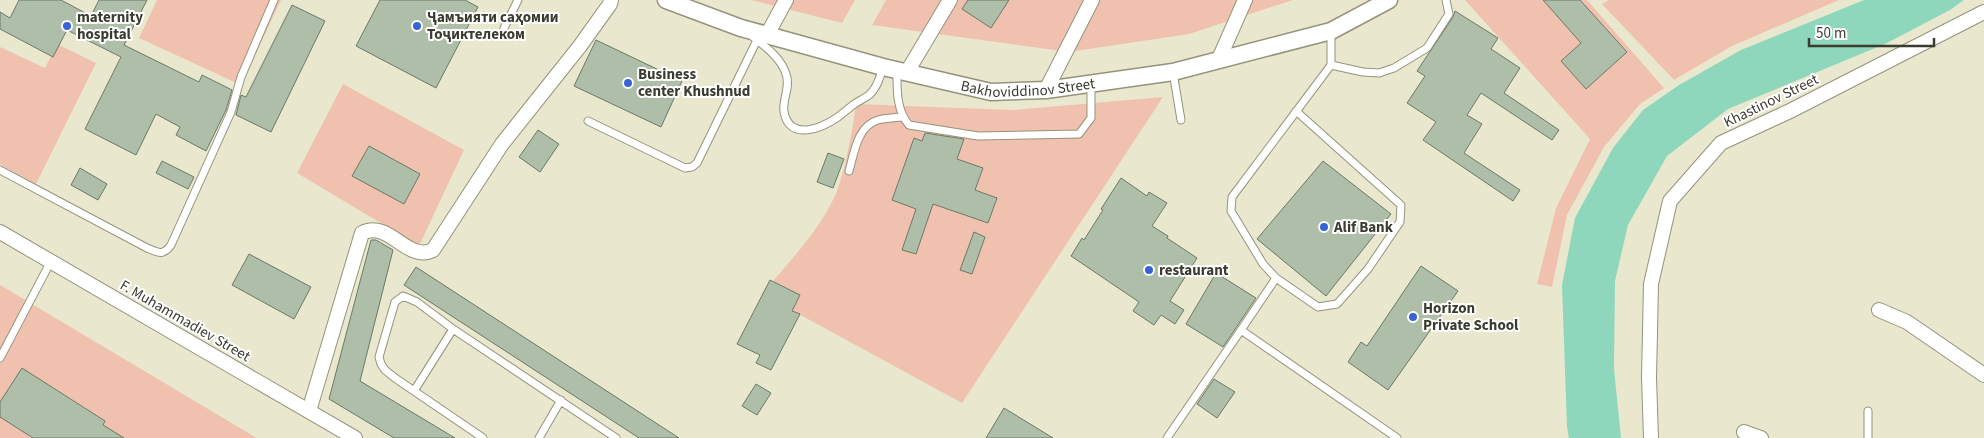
<svg xmlns="http://www.w3.org/2000/svg" width="1984" height="438" viewBox="0 0 1984 438" font-family="'Source Sans 3',sans-serif">
	<style>
		.green { fill: #f1c1af }
		.water { fill: #8ed7bc }
		.building { fill: #afbea9; stroke: #6b7966 }
		.lines { fill: none; stroke-linecap: round; stroke-linejoin: round }
		.service-casing { stroke: #95937b; stroke-width: 9 }
		.minor-casing { stroke: #95937b; stroke-width: 16 }
		.tertiary-casing { stroke: #95937b; stroke-width: 19 }
		.service { stroke: #fff; stroke-width: 7 }
		.minor { stroke: #fff; stroke-width: 14 }
		.tertiary { stroke: #fff; stroke-width: 16 }
		.poi-dot { fill: #3763d4; stroke: #fff; stroke-width: 2 }
		.labels { text-anchor: middle; dominant-baseline: central; stroke-width: 4; stroke-linejoin: round; paint-order: stroke }
		.poi-label { font-size: 15px; font-weight: bold; fill: #3b3b31; stroke: #fff; text-anchor: start }
		.street-label { font-size: 15px; fill: #3b3b31; stroke: #fff }
	</style>
	<rect width="100%" height="100%" fill="#e9e8ce"/>
	<!-- green -->
	<path class="green" d="M157,0H281L241,85L139,38Z
		M751,0H855L842,23Z
		M886,0H1293L1189,34L1069,52L872,25Z
		M1465,0H1587L1664,88L1640,104L1604,147L1567,215L1552,287L1537,284L1556,208L1590,139Z
		M1609,0H1839L1732,46L1674,80L1602,4Z
		M57,44L96,63L36,184L0,164V47L45,68Z
		M343,84L464,150L419,246L297,173Z
		M1163,97L962,403L762,294C788,263 822,228 837,191C847,162 852,133 856,104L1012,110Z
		M0,285L257,438H0Z"/>
	<!-- water -->
	<path class="water" d="M1864,0H1964L1950,10L1885,44L1728,109L1667,156L1628,225L1615,281L1614,369L1621,438H1569L1567,427L1562,285L1575,218L1613,148L1643,110L1679,85L1741,50Z"/>
	<!-- building -->
	<path class="building" d="M19,0H61L91,16L99,0H147L124,45L199,82L202,75L232,90L226,110L206,151L176,135L180,127L156,114L136,155L85,129L121,57L67,30L53,57L0,29V12L10,18Z
		M380,0H465L478,7L436,88L356,46Z
		M968,0H1009L991,28L962,9Z
		M1543,0H1580L1627,52L1586,89L1561,61L1581,43Z
		M292,5L325,21L271,132L236,115L241,95L246,97Z
		M1455,11L1498,38L1491,49L1520,68L1504,93L1559,130L1552,140L1481,93L1467,115L1482,124L1464,153L1520,190L1513,201L1423,140L1436,122L1407,103L1425,76L1417,71L1453,17Z
		M596,40L682,81L661,127L574,86Z
		M538,130L559,144L540,172L519,157Z
		M925,133L964,139L957,159L983,168L975,190L997,198L988,223L933,204L916,254L902,250L916,209L892,200L914,138L922,141Z
		M369,146L420,174L404,204L352,176Z
		M828,153L844,159L833,188L817,182Z
		M162,161L194,177L188,189L156,173Z
		M1323,161L1391,214L1326,296L1257,239Z
		M80,168L107,184L98,200L71,185Z
		M1121,178L1147,196L1149,192L1167,203L1152,226L1168,236L1167,238L1197,258L1170,301L1184,310L1175,324L1161,315L1154,325L1133,311L1139,302L1071,256L1082,238L1084,240L1103,210L1101,209Z
		M974,232L985,237L972,274L960,270Z
		M371,240H376L393,250L360,381L455,438H394L329,399Z
		M249,254L311,287L294,319L232,285Z
		M1421,266L1458,291L1388,390L1348,362L1361,342L1367,346Z
		M416,267L679,438H639L404,285Z
		M1216,273L1256,298L1223,347L1186,324Z
		M770,280L800,295L792,311L800,314L771,370L756,363L760,355L737,344Z
		M22,368L105,421L103,425L124,438H33L0,417V402Z
		M1214,379L1235,392L1217,418L1197,404Z
		M756,384L771,393L757,415L742,406Z
		M1004,408L1053,438H986Z"/>
	<g class="lines">
		<!-- service casing -->
		<g class="service-casing">
			<path id="service" d="M504,28L518,0
				M1331,31V65L1232,197L1231,211L1263,264L1276,278L1241,330L1397,438
				M753,37C766,47 781,58 786,74C791,87 782,99 784,112C790,142 822,128 838,117C843,113 848,109 853,105C858,101 864,99 869,95C877,88 880,77 883,67
				M1331,65L1363,72L1379,73L1394,68L1427,48L1449,14L1446,0
				M897,70C897,89 896,110 909,125L978,136L1079,134L1091,118V85
				M1173,72L1181,120
				M588,121L685,168L692,167L697,163L757,40
				M0,170L147,248C159,253 163,256 171,245L231,112L241,77L274,0
				M849,171C854,154 857,126 878,120C885,118 894,118 902,117
				M1276,278L1318,307L1337,304L1368,269L1400,222L1401,205L1296,111
				M0,358L50,263
				M414,391L453,329
				M483,438L395,378L385,370L381,364L379,357L395,302L403,296L417,302L453,329L616,438
				M539,438L561,400
				M1167,438L1241,330
				M1868,438V411"/>
		</g>
		<!-- minor casing -->
		<g class="minor-casing">
			<path id="minor" d="M767,35L786,0
				M1218,61L1245,0
				M907,72L950,0
				M1046,90L1092,0
				M0,232L355,438
				M1879,310L1907,322L1984,375
				M309,411L362,233C389,219 407,263 433,250L502,144L580,46L610,4L611,0
				M1744,432L1761,438
				M1651,438L1649,378L1651,284L1670,201L1721,143L1790,111L1984,12"/>
		</g>
		<!-- tertiary casing -->
		<g class="tertiary-casing">
			<g id="tertiary">
				<path id="s1" d="M666,0L741,28L767,35L883,67L991,92L1046,90L1173,72L1331,31L1389,0"/>
			</g>
		</g>
		<!-- service -->
		<use href="#service" class="service"/>
		<!-- minor -->
		<use href="#minor" class="minor"/>
		<!-- tertiary -->
		<use href="#tertiary" class="tertiary"/>
	</g>
	<!-- markers -->
	<g class="poi-dot">
		<circle cx="67" cy="26" r="5"/>
		<circle cx="417" cy="26" r="5"/>
		<circle cx="628" cy="83" r="5"/>
		<circle cx="1324" cy="227" r="5"/>
		<circle cx="1149" cy="270" r="5"/>
		<circle cx="1413" cy="317" r="5"/>
	</g>
	<g class="labels">
		<!-- poi labels -->
		<g class="poi-label">
			<text x="77" y="17">maternity<tspan x="77" dy="17">hospital</tspan></text>
			<text x="427" y="17">Ҷамъияти саҳомии<tspan x="427" dy="17">Тоҷиктелеком</tspan></text>
			<text x="638" y="74">Business<tspan x="638" dy="17">center Khushnud</tspan></text>
			<text x="1334" y="227">Alif Bank</text>
			<text x="1159" y="270">restaurant</text>
			<text x="1423" y="308">Horizon<tspan x="1423" dy="17">Private School</tspan></text>
		</g>
		<!-- street labels -->
		<g class="street-label">
			<text stroke="none"><textPath href="#s1" startOffset="375">Bakhoviddinov Street</textPath></text>
			<text transform="translate(1771 101) rotate(-26)">Khastinov Street</text>
			<text transform="translate(185 321) rotate(30)">F. Muhammadiev Street</text>
		</g>
	</g>
	<!-- scale -->
	<path d="M1809 38v8h125v-8" fill="none" stroke="#3b3b31" stroke-width="2.5"/>
	<text x="1816" y="38" font-size="15" fill="#3b3b31" stroke="#ffffff" stroke-width="4" paint-order="stroke">50 m</text>
</svg>
